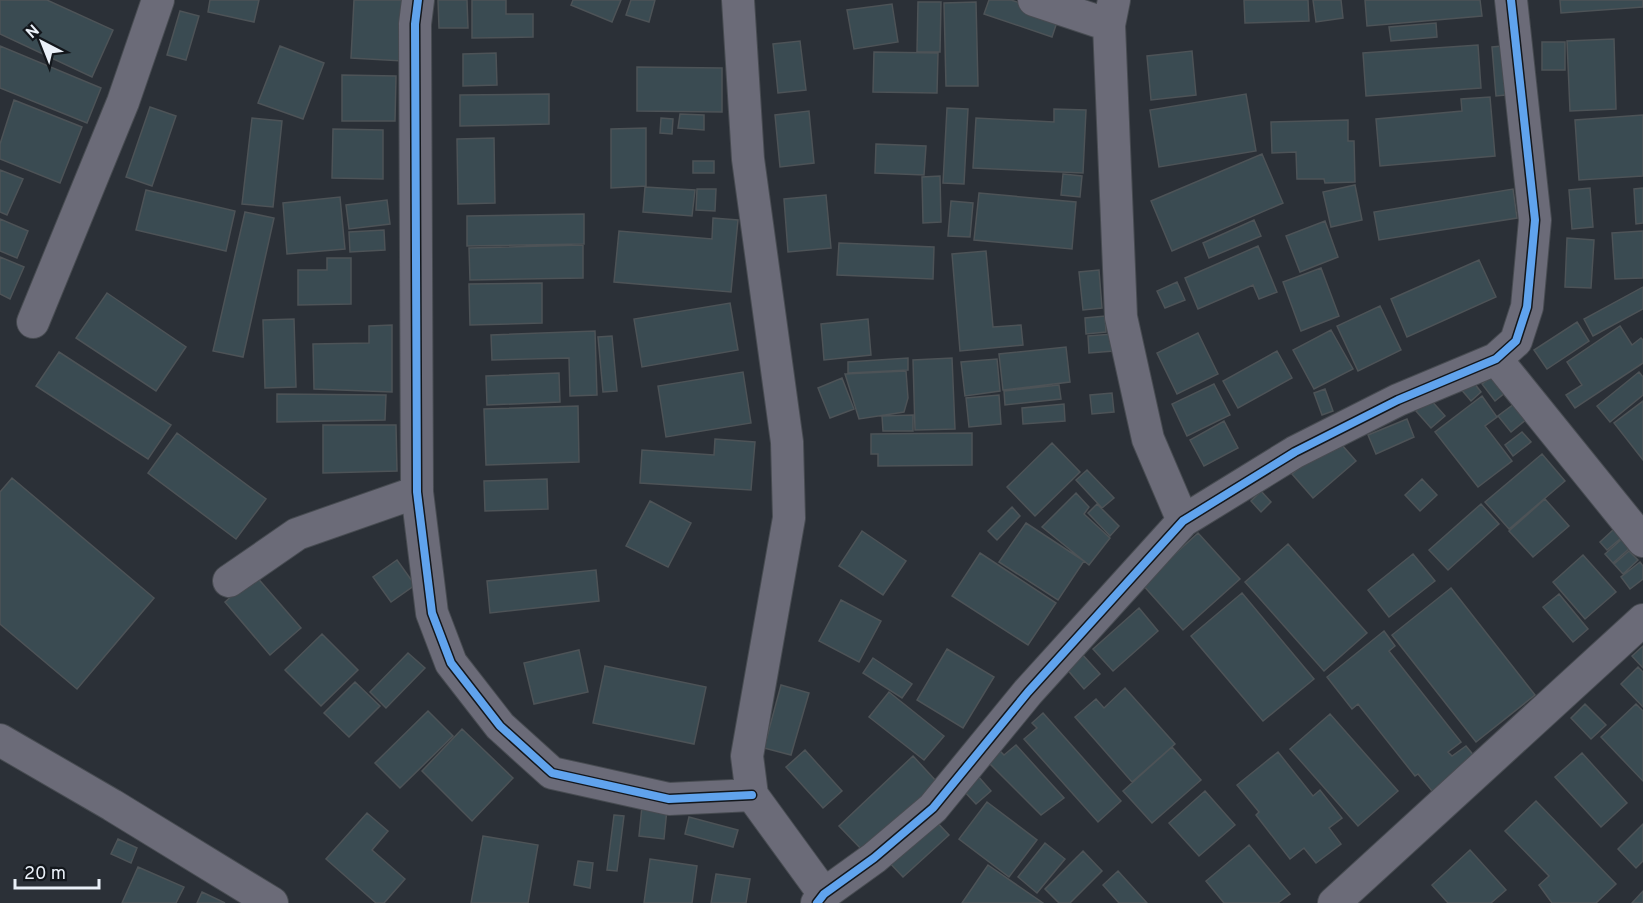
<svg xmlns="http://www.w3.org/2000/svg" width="1643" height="903" viewBox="0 0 1643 903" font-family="Overpass,sans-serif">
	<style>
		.building { fill: #3a4b52; stroke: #4d5357; stroke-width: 1.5 }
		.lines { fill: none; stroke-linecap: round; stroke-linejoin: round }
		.street-casing { stroke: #474b51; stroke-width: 34 }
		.street { stroke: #6b6b78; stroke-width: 32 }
		.cycleway-casing { stroke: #13171c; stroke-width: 11 }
		.cycleway { stroke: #60a3ed; stroke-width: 8 }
	</style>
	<rect width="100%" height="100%" fill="#2b3037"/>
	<!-- building -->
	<path class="building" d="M0,0H47L113,30L92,77L0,34Z
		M210,0H259L254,22L208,12Z
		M354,0H406L403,61L351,58Z
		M438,0H467L468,28H439Z
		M472,0H506V14H533V37L472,38Z
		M573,0H621L612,22L571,5Z
		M631,0H655L649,22L626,15Z
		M989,0H1011L1059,16L1052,37L984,14Z
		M1244,0H1308L1309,21L1245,23Z
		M1313,0H1341L1343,18L1316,22Z
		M1365,0H1480L1482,16L1367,26Z
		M1560,0H1643V7L1561,13Z
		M918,2H941L940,52H917Z
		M976,2L978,86H946L944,3Z
		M892,4L898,42L854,49L847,10Z
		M180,11L199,16L186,60L167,55Z
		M1436,23L1437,37L1391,41L1389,27Z
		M1614,39L1616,109L1570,111L1567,41Z
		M800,41L806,90L778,93L773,44Z
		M1542,42H1565V70H1542Z
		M1478,45L1481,88L1366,96L1363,53Z
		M1512,45L1516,94L1496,96L1492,47Z
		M0,46L101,88L87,123L0,88Z
		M280,46L324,63L303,119L258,103Z
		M1192,51L1196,95L1151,100L1147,56Z
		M874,52L938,53L937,93L873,92Z
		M496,53L497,85L463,86V54Z
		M637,67L722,68V112L637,111Z
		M342,75L396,76L395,121H342Z
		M549,94V124L460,126V95Z
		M1246,94L1256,151L1159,167L1150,110Z
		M1490,97L1495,156L1380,166L1376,119L1462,111L1461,99Z
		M14,100L82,127L60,183L0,159V144Z
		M150,107L176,116L152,186L126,177Z
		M947,108L968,109L964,184L943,183Z
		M1054,109L1086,110L1083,173L973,168L976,118L1054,122Z
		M809,111L814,163L780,167L775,115Z
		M680,114L704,115V130L678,128Z
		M1643,115V176L1579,180L1575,120Z
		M252,118L282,121L273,207L242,204Z
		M661,118L673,119L672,134L660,133Z
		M1348,120V141H1354L1355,182L1325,183L1324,179H1297L1296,152L1272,153L1271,122Z
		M646,128V186L611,188V129Z
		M333,129L383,130V179L332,178Z
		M494,138L495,203L458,204L457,139Z
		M876,144L926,146L924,175L875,173Z
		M1262,154L1283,203L1172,251L1151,201Z
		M693,161H714V173H693Z
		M0,170L23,179L7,215L0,212Z
		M1063,174L1082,176L1080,197L1061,195Z
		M940,176L941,222L923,223L922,177Z
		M1355,185L1362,220L1331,227L1323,192Z
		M645,187L695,190L692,216L643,212Z
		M1590,188L1593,227L1572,229L1569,190Z
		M1643,188V223L1636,224L1634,189Z
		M697,189H716L715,211L696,210Z
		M1513,189L1517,218L1379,240L1374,212Z
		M146,190L235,211L226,251L136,230Z
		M979,193L1076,202L1072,249L974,240Z
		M826,195L831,248L788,252L784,199Z
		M340,197L345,249L287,254L283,203Z
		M387,200L390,224L349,229L346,205Z
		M951,201L973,203L970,237L948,236Z
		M245,212L274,218L243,357L213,351Z
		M584,214V244L467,246V216Z
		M713,218L738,220L731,292L614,282L619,231L712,239Z
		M0,219L28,231L17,258L0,251Z
		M1254,220L1261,236L1209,258L1203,243Z
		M1325,221L1338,257L1300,272L1286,236Z
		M384,230L385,250L350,252L349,232Z
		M1643,231V278L1615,279L1612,233Z
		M1567,238L1594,240L1591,288L1565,287Z
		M839,243L934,247L933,279L837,275Z
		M583,245V278L470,280L469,248Z
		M1258,246L1277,292L1259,299L1253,285L1198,309L1185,278Z
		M986,251L993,327L1021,325L1023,345L960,351L952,254Z
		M0,257L24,267L10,299L0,294Z
		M327,258H351V304L298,305V270H327Z
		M1479,260L1496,297L1407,337L1391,299Z
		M1321,268L1339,316L1301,331L1283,282Z
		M1099,270L1102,308L1083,310L1079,272Z
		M1177,282L1185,300L1165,308L1157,291Z
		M542,283V323L470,325L469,284Z
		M1643,287V309L1593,336L1584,319Z
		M107,293L186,347L156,391L76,338Z
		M730,303L738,350L642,367L634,319Z
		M1380,306L1401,350L1358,371L1337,326Z
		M1105,316L1106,332L1086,334L1085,318Z
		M294,319L296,387L265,388L263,320Z
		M868,319L871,355L824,360L821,324Z
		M1577,322L1589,341L1547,369L1534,350Z
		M392,325V392L314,389L313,344L369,343V326Z
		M1620,326L1632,345L1641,338L1643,340V363L1575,408L1566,395L1582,385L1567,362Z
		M1331,330L1353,369L1314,389L1293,350Z
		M595,331L597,395L570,396L569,358L492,360L491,335Z
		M1198,333L1218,374L1177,394L1157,353Z
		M1113,334L1114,351L1089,353L1088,336Z
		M612,336L617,391L603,392L598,337Z
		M1066,347L1070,382L1003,390L999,354Z
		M1277,351L1292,378L1238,408L1223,381Z
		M59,352L171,425L148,459L36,386Z
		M908,358V370L848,373V362Z
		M952,358L955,429L915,430L913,360Z
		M997,359L1000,391L965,396L961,362Z
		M906,371L908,398L904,412L859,419L845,374Z
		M743,372L751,423L666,437L658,386Z
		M1639,372L1643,377V395L1610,422L1597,406Z
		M559,373L560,402L487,405L486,376Z
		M1494,375L1506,392L1495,401L1482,384Z
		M842,378L854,409L830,418L818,388Z
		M1471,379L1481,392L1471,401L1460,388Z
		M1214,384L1230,415L1187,436L1172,404Z
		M1059,385L1061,399L1005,405L1004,391Z
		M1325,389L1333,411L1322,415L1314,393Z
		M1112,393L1114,412L1092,414L1090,395Z
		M277,394L386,395L385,420L277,422Z
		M999,395L1001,424L969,427L966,398Z
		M1482,396L1497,417L1485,426L1512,461L1478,487L1435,432Z
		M1430,399L1445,416L1431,428L1416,411Z
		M1643,401V460L1614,423Z
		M1064,404L1065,421L1023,424L1022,408Z
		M1514,404L1527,419L1511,432L1498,416Z
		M578,406L579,462L486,465L484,409Z
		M913,415V431H883L882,416Z
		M1407,419L1414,437L1376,454L1368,435Z
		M1224,421L1238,448L1204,466L1190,440Z
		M323,425H396L397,471L323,473Z
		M1522,432L1531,442L1513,456L1505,445Z
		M177,433L266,499L236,539L148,473Z
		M972,433V465L878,466V454H871V434Z
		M1335,437L1356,461L1313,498L1292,474Z
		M715,439L755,442L751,490L640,483L642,450L714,455Z
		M1052,443L1080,472L1035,516L1007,487Z
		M1542,454L1565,481L1509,529L1485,502Z
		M1087,470L1114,498L1102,508L1076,480Z
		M12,478L154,598L77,689L0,624V492Z
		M547,479L548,509L485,511L484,481Z
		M1422,479L1437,495L1420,511L1405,495Z
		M1261,491L1271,502L1261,512L1251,501Z
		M1076,493L1089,507L1084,514L1110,538L1089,565L1042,527Z
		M1545,499L1569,526L1533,557L1509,531Z
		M650,501L691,523L668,567L626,546Z
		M1097,504L1119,526L1110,536L1088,513Z
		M1481,504L1499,524L1448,570L1429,550Z
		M1012,507L1020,516L997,540L988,531Z
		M1026,523L1084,561L1058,600L999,562Z
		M1614,529L1621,538L1607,550L1600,542Z
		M862,531L906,561L883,595L839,566Z
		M1198,533L1240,579L1183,630L1142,584Z
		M1623,538L1631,547L1613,563L1605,554Z
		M1288,544L1367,633L1324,671L1245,582Z
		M1629,551L1638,560L1623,574L1614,564Z
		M980,553L1056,603L1028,645L952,596Z
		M1413,554L1435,581L1389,617L1368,590Z
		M1583,555L1616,592L1585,619L1553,582Z
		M397,560L415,585L391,602L373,577Z
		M1640,562L1643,566V579L1630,589L1621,577Z
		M596,570L599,601L490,613L487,581Z
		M255,575L301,628L270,655L225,602Z
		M1451,588L1535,695L1476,742L1392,635Z
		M1242,593L1314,679L1263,721L1191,636Z
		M1559,594L1588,629L1573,642L1543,607Z
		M841,600L881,621L859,662L819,641Z
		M1139,608L1158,631L1113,671L1093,649Z
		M1384,631L1395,646L1389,651L1461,742L1448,752L1452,756L1466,746L1475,757L1432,791L1418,774L1415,776L1358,704L1352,709L1327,677Z
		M322,634L358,670L321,706L285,670Z
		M1643,646V668L1632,656Z
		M947,649L994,677L963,728L917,700Z
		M579,650L588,692L534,704L524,663Z
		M408,653L425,668L386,708L370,692Z
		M1081,653L1100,674L1084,689L1065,667Z
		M873,658L912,684L902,698L863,673Z
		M605,666L706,687L694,744L593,723Z
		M1638,667L1643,672V707L1621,684Z
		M355,682L380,706L349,737L324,713Z
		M781,685L809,693L791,755L764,748Z
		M1125,688L1175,744L1132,782L1075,717L1096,699L1104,708Z
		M889,692L944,736L924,760L869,717Z
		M1585,704L1606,725L1591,739L1571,718Z
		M1636,704L1643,711V781L1601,737Z
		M428,711L453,736L400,788L375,763Z
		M1043,713L1121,801L1098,822L1024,739L1037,728L1032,723Z
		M1330,714L1398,791L1358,826L1290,749Z
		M462,729L513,778L472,821L422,771Z
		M1016,745L1064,798L1041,815L987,761L999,750L1004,755Z
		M1172,747L1201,780L1152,823L1123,791Z
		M805,750L842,791L823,808L786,767Z
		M1278,752L1313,796L1320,790L1342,818L1329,828L1341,844L1316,863L1304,848L1290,859L1256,815L1259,812L1237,785Z
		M1582,753L1627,803L1601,827L1555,777Z
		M913,756L937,782L864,852L839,826Z
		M977,775L991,791L976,804L962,789Z
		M1205,791L1235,825L1199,856L1169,823Z
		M1536,801L1616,884L1596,903H1552L1539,885L1549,876L1505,831Z
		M987,802L1037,840L1009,877L959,839Z
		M642,806L667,809L664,839L639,836Z
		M367,813L388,831L372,850L405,879L384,903H376L326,859Z
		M614,815L624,816L617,871L607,870Z
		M689,817L738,830L733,847L685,834Z
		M933,818L949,835L903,877L886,859Z
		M1643,824V861L1636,868L1618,849Z
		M483,836L538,845L528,903H471Z
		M118,839L137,848L131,863L111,854Z
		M1045,843L1065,859L1037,893L1018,877Z
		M1249,845L1290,894L1278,903H1224L1206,881Z
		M1470,850L1506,890L1491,903H1448L1432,885Z
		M1083,851L1102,871L1070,903H1059L1045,889Z
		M650,859L697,866L692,903H644Z
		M578,861L593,863L590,888L574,885Z
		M988,865L1043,903H962Z
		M138,867L184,887L176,903H122Z
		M1118,871L1147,903H1119L1103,885Z
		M716,874L750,879L746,903H711Z
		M1643,891V903H1632Z
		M202,892L225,903H197Z"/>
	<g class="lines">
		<!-- street casing -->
		<g class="street-casing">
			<path id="street" d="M418,0L415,24L417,492L432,613L451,663L500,726L552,773L669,799L752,795
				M738,0L748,159L787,442L789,518L747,756L752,795L824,894
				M1034,0L1109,25
				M1114,0L1109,25L1121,317L1148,439L1183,521
				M33,322L123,102L158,0
				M1496,359L1643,541
				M229,581L297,534L417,492
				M0,740L112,805L272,903
				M817,903L824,894L874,858L933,808L1028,692L1183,521L1295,452L1398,400L1496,359L1516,341L1527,307L1535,220L1511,0
				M1334,903L1643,620"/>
		</g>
		<!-- street -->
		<use href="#street" class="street"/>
		<!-- cycleway casing -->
		<g class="cycleway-casing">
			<path id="cycleway" d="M418,0L415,24L417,492L432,613L451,663L500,726L552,773L669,799L752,795
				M817,903L824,894L874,858L933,808L1028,692L1183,521L1295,452L1398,400L1496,359L1516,341L1527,307L1535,220L1511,0"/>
		</g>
		<!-- cycleway -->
		<use href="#cycleway" class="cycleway"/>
	</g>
	<!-- north arrow -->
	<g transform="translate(42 42) rotate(318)" stroke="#13171c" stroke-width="4.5" paint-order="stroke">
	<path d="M0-4.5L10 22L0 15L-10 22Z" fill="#eaf0f8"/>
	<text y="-9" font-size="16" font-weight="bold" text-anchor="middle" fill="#eaf0f8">N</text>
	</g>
	<!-- scale -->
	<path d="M15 879v9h84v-9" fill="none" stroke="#eaf0f8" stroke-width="3"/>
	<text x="24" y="879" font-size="18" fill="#eaf0f8" stroke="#13171c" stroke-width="4.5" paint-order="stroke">20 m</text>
</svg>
